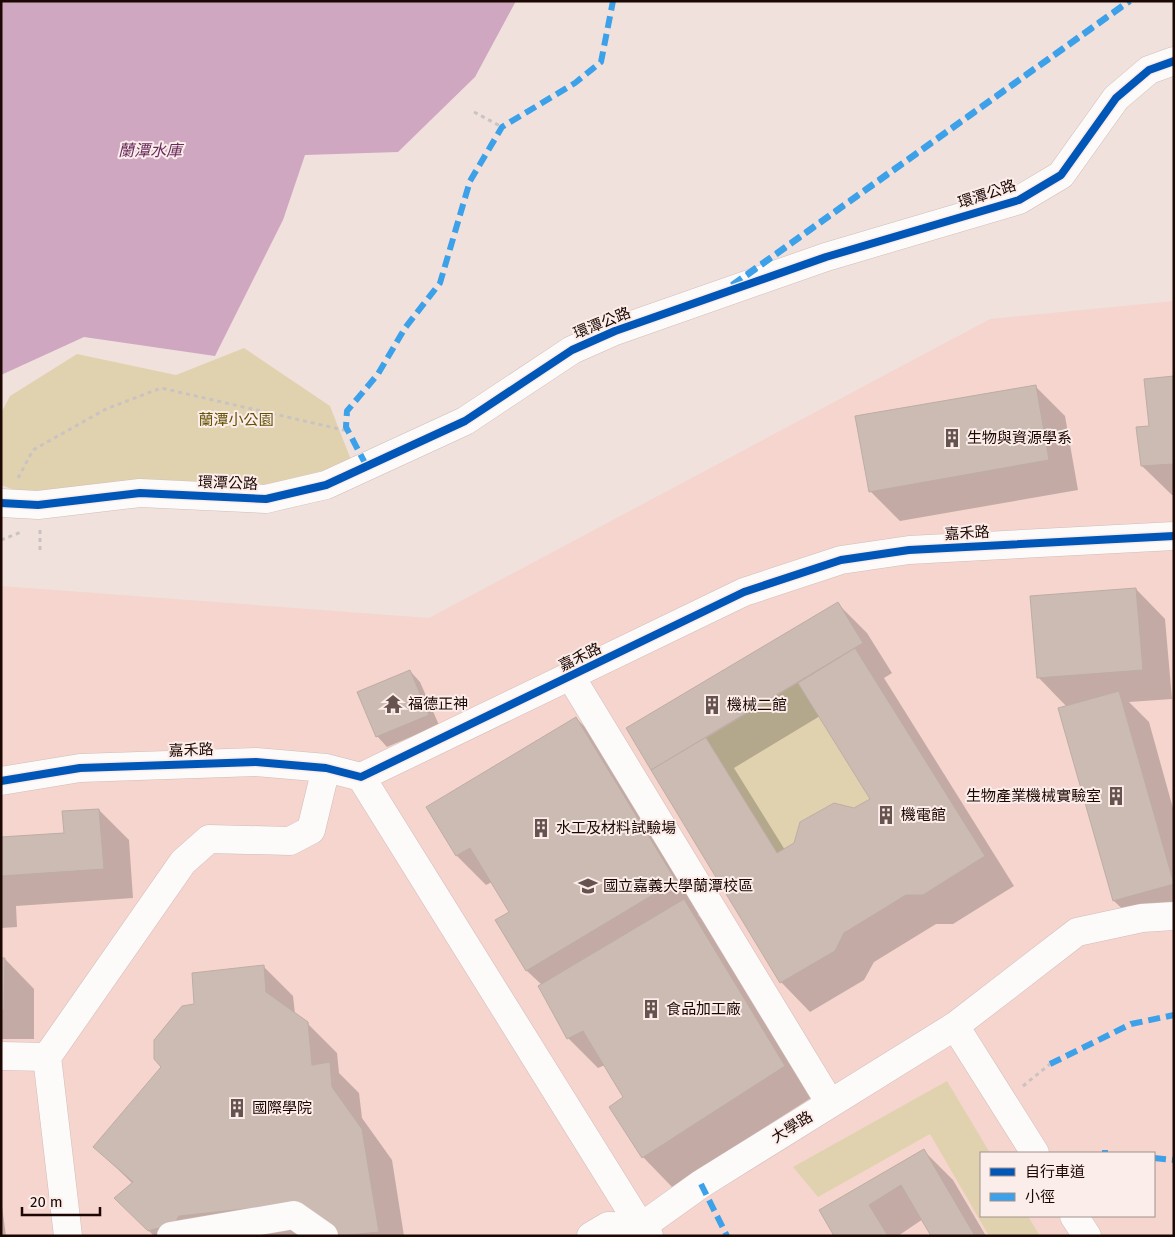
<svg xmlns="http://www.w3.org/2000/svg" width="1175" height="1237" viewBox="0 0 1175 1237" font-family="'Fira Sans','Noto Sans TC',sans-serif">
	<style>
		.built { fill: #f5d5cd; fill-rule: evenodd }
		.green { fill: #e1d2af }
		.water { fill: #d0a7c1 }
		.shadow { fill: #0003; fill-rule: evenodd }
		.building { fill: #ccbbb2; stroke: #bdada4 }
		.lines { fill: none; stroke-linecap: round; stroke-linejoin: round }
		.minor-casing { stroke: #d0bdb9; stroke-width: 29 }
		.path { stroke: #c9c3c2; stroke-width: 3; stroke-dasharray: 4 4; stroke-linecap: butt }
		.minor { stroke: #fdfafa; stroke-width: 28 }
		.quiet { stroke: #3da1e9; stroke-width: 6; stroke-dasharray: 12 6; stroke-linecap: butt }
		.cycleway-casing { stroke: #fbede9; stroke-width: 11 }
		.cycleway { stroke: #0057b8; stroke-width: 8 }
		.labels { text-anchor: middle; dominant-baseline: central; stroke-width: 4; stroke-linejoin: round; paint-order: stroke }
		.street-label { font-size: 15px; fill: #1c0703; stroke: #fbede9 }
		.park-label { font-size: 15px; fill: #625102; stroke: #fbede9 }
		.poi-label { font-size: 15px; fill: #1c0703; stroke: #fbede9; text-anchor: start }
		.water-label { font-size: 16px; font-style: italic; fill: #692b5e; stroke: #fbede9 }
	</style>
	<rect width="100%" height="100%" fill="#f0e1dd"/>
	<!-- built -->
	<path class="built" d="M1174,301V1236H1V586L429,618L990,319ZM981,1153H1154V1216H981Z"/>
	<!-- green -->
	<path class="green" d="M244,348L330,406L353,465L268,485L146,479L22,493L1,485V413L10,396L77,354L176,375Z
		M798,683L870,799L854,808L834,803L800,822L794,843L777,853L706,738Z
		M947,1081L990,1153H981V1216H1028L1040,1236H989L930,1134L818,1197L793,1167Z"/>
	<!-- water -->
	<path class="water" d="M1,1H516L475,77L398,152L305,155L283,220L215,356L84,337L1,375Z"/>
	<!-- shadow -->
	<path class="shadow" d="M1174,377V495H1172L1142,466L1151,427Z
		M1035,386L1065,416L1078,490L900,521L870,491Z
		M1136,589L1165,619L1172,699L1129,702L1149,722L1174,812V922L1144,930L1114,901L1067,707L1038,677Z
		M837,603L867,633L892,673L884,678L1014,886L953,924H936L874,962L864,980L810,1012L781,982L627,728ZM820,716L871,799L785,850L734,768Z
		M410,671L420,682L439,725L387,747L377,736Z
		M576,718L605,748L704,911L698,915L714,930L814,1096L672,1187L643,1157L625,1097L605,1065L598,1068L568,1038L540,986L542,985L527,971L497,921L510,913L492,882L486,885L456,855Z
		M99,810L129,840L133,898L16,906L17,927L1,928V838L65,834Z
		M1,959H5L34,989V1039H1Z
		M264,967L293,996L295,1014L307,1023L337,1053L339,1073L359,1093L362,1118L392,1160L404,1236H327L323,1233L295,1236H154L116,1198L133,1184L95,1147L163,1067L195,1005Z
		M924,1151L953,1180L986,1236H933L923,1219L898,1236H835Z
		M1,1199L6,1236H1Z"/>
	<!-- building -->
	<path class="building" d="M1174,376V464L1141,466L1136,427L1149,426L1144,379Z
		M1036,385L1049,460L869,492L855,416Z
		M1136,588L1143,670L1037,678L1030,596Z
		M838,602L863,643L651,770L626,728Z
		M855,648L985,856L923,895H906L844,933L835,951L780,983L651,770L785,690L706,738L777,853L794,843L800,822L834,803L854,808L870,799L798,683Z
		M410,670L429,715L376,737L357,692Z
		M1119,691L1174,884L1113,901L1058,708Z
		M576,717L676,881L526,971L495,920L509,912L470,848L456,856L426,807Z
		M99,809L104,869L1,876V837L64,833L62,811Z
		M684,899L785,1066L642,1158L609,1107L623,1097L583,1031L567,1039L538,986Z
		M1,958H5L4,1010H1Z
		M264,965L266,992L308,1022L312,1065L330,1062L332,1087L362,1129L379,1232L341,1236L292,1204L179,1216L174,1224L148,1231L114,1198L133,1182L93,1147L161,1067L154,1059V1040L182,1006L194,1004L192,973Z
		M924,1149L975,1236H931L901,1185L869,1205L888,1236H834L819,1210Z"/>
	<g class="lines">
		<!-- minor casing -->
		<g class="minor-casing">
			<path id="minor" d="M1,503L38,505L140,493L266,499L326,485L465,421L572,350L615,331L826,257L1019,200L1061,175L1116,98L1149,70L1174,61
				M571,677L830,1103
				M361,777L641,1227L649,1236
				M1,781L80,768L256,762L326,768L361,777L744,592L841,560L909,550L1174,536
				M955,1026L1035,1153
				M1,1056L47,1057L68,1236
				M47,1057L183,862L209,839L290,841L311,830L326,768
				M1074,1216L1087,1236
				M171,1236L294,1215L324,1236
				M591,1236L608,1226L641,1227
				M635,1236L641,1227L701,1184L955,1026L1077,932L1142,918L1174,916"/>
		</g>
		<!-- path -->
		<path class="path" d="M474,112L502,127
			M18,478L33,450L106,409L161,388L348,431
			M1,540L21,532
			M40,550V530
			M1023,1086L1050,1064"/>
		<!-- minor -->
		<use href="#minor" class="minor"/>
		<!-- quiet -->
		<path class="quiet" d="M732,285L1129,1
			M732,286L1130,1
			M366,465L346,427L347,411L378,374L405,328L440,283L470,181L502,127L575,83L601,62L613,1
			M1050,1064L1131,1024L1174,1015
			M1102,1153H1108
			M1154,1158L1174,1160
			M701,1184L727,1236"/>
		<!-- cycleway casing -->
		<g class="cycleway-casing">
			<path id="cycleway" d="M1,503L38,505L140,493L266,499L326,485L465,421L572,350L615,331L826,257L1019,200L1061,175L1116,98L1149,70L1174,61
				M1,781L80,768L256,762L326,768L361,777L744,592L841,560L909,550L1174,536"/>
		</g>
		<!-- cycleway -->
		<use href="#cycleway" class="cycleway"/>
	</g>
	<!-- icons -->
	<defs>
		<g id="building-bare" transform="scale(1.5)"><path d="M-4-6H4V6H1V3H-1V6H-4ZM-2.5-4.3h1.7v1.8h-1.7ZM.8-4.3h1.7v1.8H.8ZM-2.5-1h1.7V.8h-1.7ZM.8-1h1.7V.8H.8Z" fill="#66534f" stroke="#fbede9" stroke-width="2.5" paint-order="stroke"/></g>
		<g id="temple-bare" transform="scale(1.5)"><path d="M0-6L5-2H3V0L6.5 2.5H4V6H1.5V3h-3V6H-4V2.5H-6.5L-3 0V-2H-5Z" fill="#66534f" stroke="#fbede9" stroke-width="2.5" paint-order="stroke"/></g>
		<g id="university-bare" transform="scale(1.5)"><path d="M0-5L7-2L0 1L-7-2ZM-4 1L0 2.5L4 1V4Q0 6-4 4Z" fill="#66534f" stroke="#fbede9" stroke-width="2.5" paint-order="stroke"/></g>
	</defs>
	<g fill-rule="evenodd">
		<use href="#building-bare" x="952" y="438"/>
		<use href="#temple-bare" x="393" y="704"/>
		<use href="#building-bare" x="712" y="705"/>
		<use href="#building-bare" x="1116" y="796"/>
		<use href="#building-bare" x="886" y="815"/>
		<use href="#building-bare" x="541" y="828"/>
		<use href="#university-bare" x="588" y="886"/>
		<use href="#building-bare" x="651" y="1009"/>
		<use href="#building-bare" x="237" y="1108"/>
	</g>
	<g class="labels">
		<!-- street labels -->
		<g class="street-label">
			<text transform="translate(987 194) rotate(-18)">環潭公路</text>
			<text transform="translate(602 323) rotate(-22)">環潭公路</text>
			<text transform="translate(228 483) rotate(2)">環潭公路</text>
			<text transform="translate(967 533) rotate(-3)">嘉禾路</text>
			<text transform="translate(580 657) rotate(-26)">嘉禾路</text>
			<text transform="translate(191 750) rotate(-2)">嘉禾路</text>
			<text transform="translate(792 1127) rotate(-32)">大學路</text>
		</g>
		<!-- park labels -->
		<g class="park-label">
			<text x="236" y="420">蘭潭小公園</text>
		</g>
		<!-- poi labels -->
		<g class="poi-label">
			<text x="967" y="438">生物與資源學系</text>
			<text x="408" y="704">福德正神</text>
			<text x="727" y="705">機械二館</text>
			<text x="1101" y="796" text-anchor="end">生物產業機械實驗室</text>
			<text x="901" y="815">機電館</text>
			<text x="556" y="828">水工及材料試驗場</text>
			<text x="603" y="886">國立嘉義大學蘭潭校區</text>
			<text x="666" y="1009">食品加工廠</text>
			<text x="252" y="1108">國際學院</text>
		</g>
		<!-- water labels -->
		<g class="water-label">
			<text x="150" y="150">蘭潭水庫</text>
		</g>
	</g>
	<!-- border -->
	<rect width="1175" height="1237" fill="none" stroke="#1c0703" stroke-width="5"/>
	<!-- legend -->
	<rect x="980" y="1152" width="175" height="65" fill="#fbede9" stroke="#a2918d"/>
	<rect x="990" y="1168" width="25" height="8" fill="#0057b8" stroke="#a2918d"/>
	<text x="1025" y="1177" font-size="15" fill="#1c0703">自行車道</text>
	<rect x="990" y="1193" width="25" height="8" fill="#3da1e9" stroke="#a2918d"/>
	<text x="1025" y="1202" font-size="15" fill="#1c0703">小徑</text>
	<!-- scale -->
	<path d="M22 1207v8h78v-8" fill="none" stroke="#1c0703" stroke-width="2.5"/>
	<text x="30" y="1207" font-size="15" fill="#1c0703" stroke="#fbede9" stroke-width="4" paint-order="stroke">20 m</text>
</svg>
